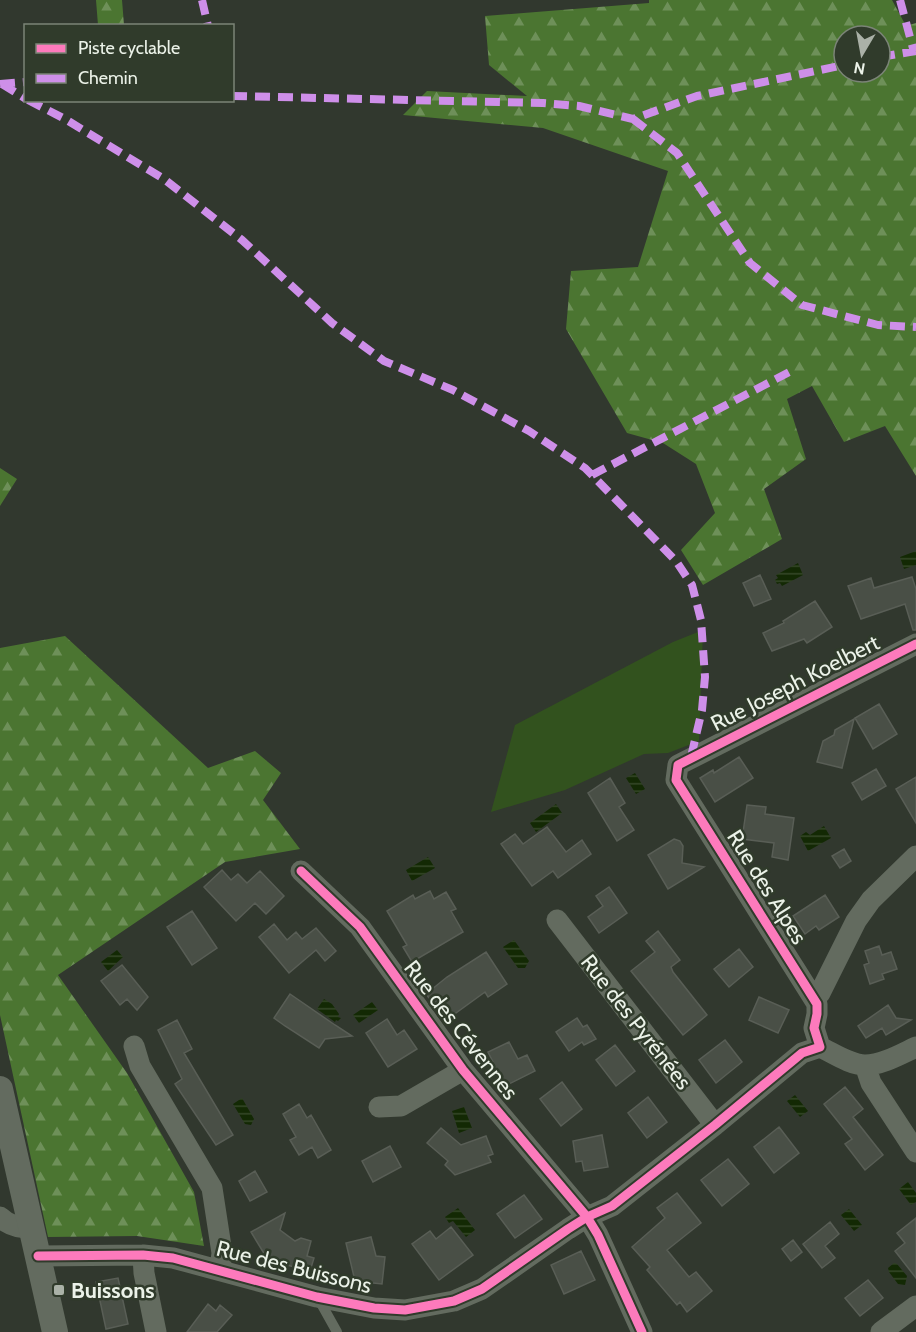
<svg xmlns="http://www.w3.org/2000/svg" width="916" height="1332" viewBox="0 0 916 1332" font-family="Cabin,sans-serif">
	<style>
		.grass { fill: #32521e }
		.forest { fill: url(#forest-firs); fill-rule: evenodd }
		.water { fill: url(#water-rules) }
		.building { fill: #494f46; stroke: #595e56; stroke-width: 1.5 }
		.lines { fill: none; stroke-linecap: round; stroke-linejoin: round }
		.service { stroke: #636b5f; stroke-width: 10 }
		.minor { stroke: #636b5f; stroke-width: 21 }
		.tertiary { stroke: #636b5f; stroke-width: 26 }
		.quiet { stroke: #ce8fe9; stroke-width: 8; stroke-dasharray: 15 8; stroke-linecap: butt }
		.cycleway-casing { stroke: #303b2b; stroke-width: 13 }
		.cycleway { stroke: #fd7abc; stroke-width: 9 }
		.poi-dot { fill: #aab1a7; stroke: #303b2b; stroke-width: 2 }
		.labels { text-anchor: middle; dominant-baseline: central; stroke-width: 5; stroke-linejoin: round; paint-order: stroke }
		.street-label { font-size: 22px; fill: #ebf2e8; stroke: #303b2b }
		.poi-label { font-size: 22px; font-weight: bold; fill: #ebf2e8; stroke: #303b2b; text-anchor: start }
	</style>
	<defs>
		<pattern id="forest-firs" width="22" height="20" patternUnits="userSpaceOnUse" patternTransform="scale(1.5)"><rect width="22" height="20" fill="#4b7531"/><path d="M5 1l3.5 6h-7zM16 11l3.5 6h-7z" fill="#6e9059"/></pattern>
		<pattern id="water-rules" width="6" height="5" patternUnits="userSpaceOnUse" patternTransform="scale(1.5)"><rect width="6" height="5" fill="#132904"/><path d="M0 2.5h6" fill="none" stroke="#364829"/></pattern>
	</defs>
	<rect width="100%" height="100%" fill="#31382e"/>
	<!-- grass -->
	<path class="grass" d="M703,630L699,741L668,753L644,754L565,790L491,812L515,725L673,642Z"/>
	<!-- forest -->
	<path class="forest" d="M96,0H122L124,25H98Z
		M649,0H892L906,26L916,23V476L885,426L844,442L812,386L787,399L806,459L764,489L782,539L703,585L681,550L715,513L696,464L663,443L627,433L566,329L571,271L638,267L668,171L543,128L403,115L427,91L527,96L489,65L485,16L649,3ZM844,36H880V72H844Z
		M0,468L17,479L0,506Z
		M65,636L208,768L255,751L281,773L263,800L300,849L225,862L58,975L127,1073L194,1192L204,1246L137,1236L48,1237L0,1015V648Z"/>
	<!-- water -->
	<path class="water" d="M916,551V565L904,569L900,557Z
		M798,563L803,575L782,586L780,583L777,584L775,580L778,578L776,575Z
		M635,773L645,789L636,794L626,778Z
		M556,804L562,813L536,832L530,823Z
		M824,826L831,838L808,851L800,836L806,832L810,835Z
		M428,857L435,868L412,881L406,870Z
		M514,940L529,961L525,968H518L503,947Z
		M117,950L123,957L108,971L101,962Z
		M324,999L332,1004L339,1014L338,1017L341,1018L338,1021L336,1020L335,1022L317,1009Z
		M372,1002L378,1010L359,1023L353,1015Z
		M795,1095L808,1111L800,1117L787,1101Z
		M242,1098L254,1119L251,1125L245,1124L233,1104Z
		M464,1107L472,1128L459,1133L452,1111Z
		M908,1182L916,1193V1202L911,1205L899,1189Z
		M458,1208L475,1230L466,1237L453,1221L449,1223L445,1217Z
		M849,1209L862,1225L854,1231L841,1215Z
		M894,1263L897,1264L907,1276L905,1285L898,1284L889,1272L888,1268Z"/>
	<!-- building -->
	<path class="building" d="M760,575L771,599L754,606L743,583Z
		M912,577L916,589V630H913L905,604L861,619L848,586L871,578L874,588Z
		M815,601L832,627L807,643L804,639L772,651L763,633L784,623L783,621Z
		M879,704L897,734L873,749L855,718Z
		M854,719L842,768L817,762L823,741L834,735L835,730Z
		M739,757L753,778L715,802L700,778L713,770L714,773Z
		M876,769L886,786L862,800L852,783Z
		M916,777V823L896,789Z
		M610,778L625,803L619,807L634,830L617,841L588,793Z
		M747,805L766,807L765,814L794,818L788,860L772,857L774,843L742,839Z
		M547,827L566,852L582,840L591,854L558,878L553,871L532,886L501,844L515,834L523,844Z
		M674,839L680,841L683,846L682,863L704,867L668,889L648,855Z
		M844,849L851,861L840,868L832,856Z
		M222,870L231,880L238,874L247,883L260,871L284,896L266,914L255,903L236,921L204,887Z
		M609,887L627,913L599,933L588,917L603,906L596,896Z
		M430,891L434,899L446,892L456,909L451,911L463,932L412,962L403,947L407,945L387,911L413,895L415,899Z
		M825,895L839,917L819,930L816,926L805,934L793,916Z
		M192,911L217,948L192,965L167,927Z
		M274,924L287,940L296,932L302,939L316,928L336,951L325,961L316,950L289,973L259,937Z
		M658,931L680,960L671,967L673,972L707,1015L683,1035L631,971L655,952L646,941Z
		M879,946L882,955L891,952L897,969L882,974L884,979L870,984L864,965L869,963L865,951Z
		M739,949L753,967L729,987L714,969Z
		M486,952L507,984L488,997L485,992L449,1018L440,1004L436,1007L426,994L447,977Z
		M122,965L148,997L137,1010L127,999L120,1005L101,981Z
		M290,994L335,1025L352,1036L325,1039L319,1048L285,1026L274,1018Z
		M759,997L789,1010L778,1033L749,1020Z
		M888,1005L896,1018L911,1020L886,1035L882,1028L866,1038L858,1026Z
		M577,1018L583,1027L587,1025L596,1039L584,1045L582,1042L569,1051L556,1032Z
		M387,1019L397,1035L404,1030L417,1049L388,1067L366,1033Z
		M177,1020L192,1049L184,1053L233,1135L216,1145L175,1084L182,1079L158,1030Z
		M725,1040L742,1062L716,1083L699,1060Z
		M509,1042L518,1059L527,1055L535,1071L505,1086L488,1052Z
		M615,1045L635,1071L616,1086L596,1060Z
		M562,1082L582,1109L561,1126L540,1099Z
		M845,1087L863,1109L853,1117L883,1155L865,1170L845,1144L852,1139L824,1104Z
		M648,1097L667,1122L647,1138L628,1113Z
		M299,1104L307,1118L311,1115L331,1150L318,1158L312,1147L299,1155L290,1140L296,1137L283,1114Z
		M779,1127L799,1153L774,1173L754,1147Z
		M441,1128L461,1145L486,1136L493,1154L488,1156L491,1162L455,1175L445,1165L448,1161L427,1143Z
		M602,1135L608,1167L584,1171L582,1161L576,1162L573,1141Z
		M390,1146L401,1167L373,1182L362,1161Z
		M728,1159L749,1184L722,1206L701,1180Z
		M255,1171L267,1192L250,1201L239,1181Z
		M677,1193L701,1223L667,1250L689,1277L696,1272L712,1291L687,1312L680,1302L677,1305L647,1270L650,1267L632,1247L665,1218L657,1208Z
		M524,1195L542,1219L515,1238L497,1214Z
		M285,1213L280,1230L295,1241L301,1238L311,1241L307,1256L314,1258L310,1271L268,1260L251,1232Z
		M916,1218V1278L895,1251L905,1243L897,1233Z
		M830,1222L839,1234L825,1246L835,1258L822,1268L803,1244Z
		M451,1227L473,1255L439,1280L412,1244L430,1231L436,1239Z
		M371,1237L376,1256L385,1257L382,1284L355,1281L346,1243Z
		M793,1240L802,1252L791,1261L782,1249Z
		M581,1251L595,1280L564,1294L551,1265Z
		M118,1278L128,1324L106,1329L96,1282Z
		M868,1280L883,1298L860,1316L845,1298Z
		M208,1304L216,1311L220,1305L232,1315L217,1332H187Z"/>
	<g class="lines">
		<!-- service -->
		<path class="service" d="M318,1298L337,1332"/>
		<!-- minor -->
		<path class="minor" d="M301,871L360,927L463,1070L587,1217L598,1235L642,1332
			M557,920L715,1125
			M814,999L820,993L856,921L871,900L916,856
			M134,1046L140,1066L212,1188L222,1253L220,1269
			M820,1047L814,1028L817,1014V1004L676,780L678,765L916,644
			M820,1047C833,1053 850,1065 865,1065C882,1065 901,1054 916,1047
			M865,1065L871,1083L916,1152
			M379,1107L401,1106L463,1070
			M0,1217C9,1226 20,1228 31,1228
			M143,1255L144,1273L156,1332
			M38,1256L143,1255L173,1258L317,1297L374,1308L405,1310L454,1301L482,1289L568,1229L587,1217L612,1206L715,1125L802,1053L820,1047
			M881,1332L916,1306"/>
		<!-- tertiary -->
		<path class="tertiary" d="M0,1089L55,1332"/>
		<!-- quiet -->
		<path class="quiet" d="M202,0L208,26
			M900,0L914,52
			M880,57L916,51
			M0,84L26,82
			M2,84L26,99
			M232,96L543,103L579,106L633,119L697,96L844,65
			M28,100L65,119L164,179L242,240L332,323L384,361L453,390L529,431L585,468L592,475L676,561L692,585L701,620L705,677L702,710L691,757
			M633,119L677,153L750,263L802,305L878,325L916,327
			M592,475L795,369"/>
		<!-- cycleway casing -->
		<g class="cycleway-casing">
			<path id="cycleway" d="M301,871L360,927L463,1070L587,1217L598,1235L642,1332
				M38,1256L143,1255L173,1258L317,1297L374,1308L405,1310L454,1301L482,1289L568,1229L587,1217L612,1206L715,1125L802,1053L820,1047L814,1028L817,1014V1004L676,780L678,765L916,644"/>
		</g>
		<!-- cycleway -->
		<use href="#cycleway" class="cycleway"/>
	</g>
	<!-- markers -->
	<rect class="poi-dot" x="53" y="1284" width="12" height="12" rx="3"/>
	<g class="labels">
		<!-- street labels -->
		<g class="street-label">
			<text transform="translate(795 683) rotate(-27)">Rue Joseph Koelbert</text>
			<text transform="translate(767 887) rotate(58)">Rue des Alpes</text>
			<text transform="translate(636 1022) rotate(52)">Rue des Pyrénées</text>
			<text transform="translate(461 1030) rotate(52)">Rue des Cévennes</text>
			<text transform="translate(294 1267) rotate(14)">Rue des Buissons</text>
		</g>
		<!-- poi labels -->
		<g class="poi-label">
			<text x="71" y="1290">Buissons</text>
		</g>
	</g>
	<!-- legend -->
	<rect x="24" y="24" width="210" height="78" fill="#303b2b" stroke="#7b8477" stroke-width="1.5"/>
	<rect x="36" y="44" width="30" height="9" fill="#fd7abc" stroke="#7b8477" stroke-width="1.5"/>
	<text x="78" y="54" font-size="18" fill="#ebf2e8">Piste cyclable</text>
	<rect x="36" y="74" width="30" height="9" fill="#ce8fe9" stroke="#7b8477" stroke-width="1.5"/>
	<text x="78" y="84" font-size="18" fill="#ebf2e8">Chemin</text>
	<!-- north arrow -->
	<g transform="translate(862 54) rotate(190)"><circle r="28" fill="#303b2b" stroke="#7b8477" stroke-width="1.5"/>
	<path d="M0-4.5L10 22L0 15L-10 22Z" fill="#aab1a7"/>
	<text y="-9" font-size="16" font-weight="bold" text-anchor="middle" fill="#ebf2e8">N</text>
	</g>
</svg>
